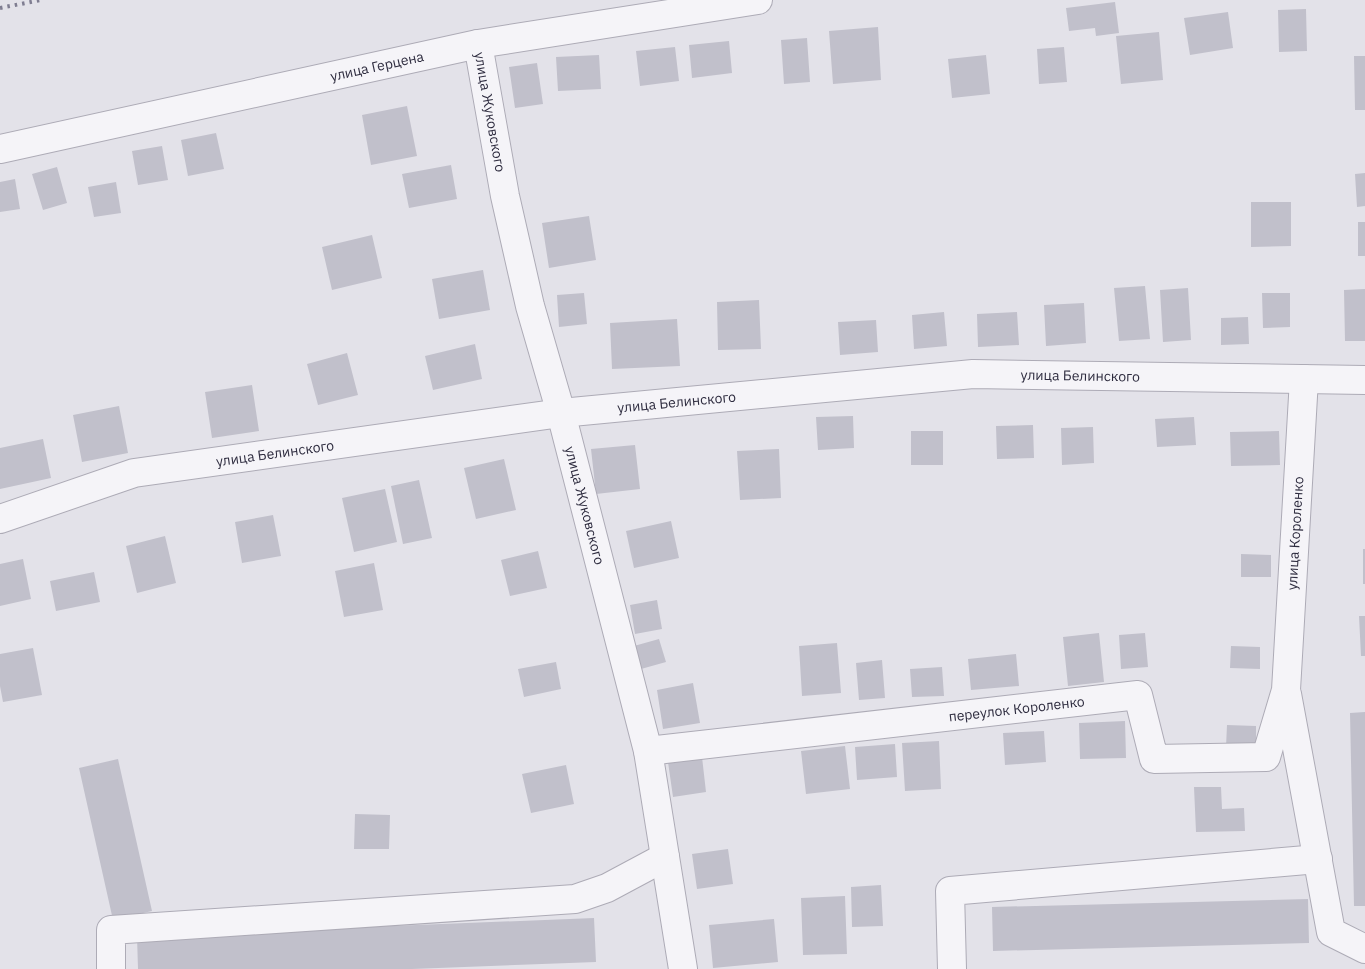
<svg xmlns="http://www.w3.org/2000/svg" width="1365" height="969" viewBox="0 0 1365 969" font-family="'IBM Plex Sans',sans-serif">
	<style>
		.building { fill: #c1c0cb }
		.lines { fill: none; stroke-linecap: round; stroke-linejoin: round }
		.minor-casing { stroke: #adabb6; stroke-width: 30 }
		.minor { stroke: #f5f4f8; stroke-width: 28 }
		.rail { stroke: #7f7d91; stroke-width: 4; stroke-dasharray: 2.5 5; stroke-linecap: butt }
		.labels { text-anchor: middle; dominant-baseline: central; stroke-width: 4; stroke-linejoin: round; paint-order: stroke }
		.street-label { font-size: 14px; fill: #2e2c3f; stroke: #f2f2f7 }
	</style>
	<rect width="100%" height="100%" fill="#e3e2e9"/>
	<!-- building -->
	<path class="building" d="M1115,2L1119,33L1096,36L1095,28L1069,31L1066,8Z
		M1306,9L1307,51L1279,52L1278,10Z
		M1228,12L1233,48L1190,55L1184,18Z
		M878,27L881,80L833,84L829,31Z
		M1159,32L1163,80L1121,84L1116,36Z
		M807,38L810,82L784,84L781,40Z
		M729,41L732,73L692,78L689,45Z
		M675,47L679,81L640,86L636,51Z
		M1064,47L1067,82L1039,84L1037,49Z
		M599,55L601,89L558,91L556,57Z
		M986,55L990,94L952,98L948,59Z
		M1354,56H1365V110H1355Z
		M537,63L543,104L515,108L509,67Z
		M407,106L417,156L371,165L362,115Z
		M216,133L224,169L188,176L181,140Z
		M162,146L168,180L138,185L132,151Z
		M451,165L457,199L409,208L402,174Z
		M57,167L67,203L43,210L32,174Z
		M1365,173V206L1357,207L1355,174Z
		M15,179L20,209L0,212V182Z
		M116,182L121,213L94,217L88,187Z
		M1251,202H1291V246L1251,247Z
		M589,216L596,260L549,268L542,223Z
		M1358,222H1365V256H1358Z
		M372,235L382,278L332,290L322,247Z
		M483,270L490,310L439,319L432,279Z
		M1145,286L1150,339L1119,341L1114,288Z
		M1188,288L1191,340L1163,342L1160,290Z
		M1365,289V341H1345L1344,290Z
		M584,293L587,324L559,327L557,295Z
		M1262,293H1290V327L1263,328Z
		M759,300L761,349L718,350L717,302Z
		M1084,303L1086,343L1046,346L1044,305Z
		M944,312L947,346L914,349L912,315Z
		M1017,312L1019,345L978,347L977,314Z
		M1248,317L1249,344L1221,345V318Z
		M677,319L680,366L612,369L610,323Z
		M876,320L878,352L840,355L838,322Z
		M475,344L482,379L433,390L425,356Z
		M347,353L358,395L318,405L307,364Z
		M252,385L259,431L212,438L205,392Z
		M119,406L128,453L82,462L73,415Z
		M853,416L854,448L818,450L816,417Z
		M1194,417L1196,445L1157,447L1155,419Z
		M1033,425L1034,458L997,459L996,426Z
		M1093,427L1094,463L1062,465L1061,428Z
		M911,431H943V465H911Z
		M1279,431L1280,465L1231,466L1230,432Z
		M43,439L51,478L0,489V448Z
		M635,445L640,489L596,494L591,449Z
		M779,449L781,498L740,500L737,451Z
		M504,459L516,510L476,519L464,468Z
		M419,480L432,538L403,544L391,486Z
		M385,489L397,542L354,552L342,498Z
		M273,515L281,556L242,563L235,522Z
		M671,521L679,558L634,568L626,531Z
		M165,536L176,583L137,593L126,546Z
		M1363,549H1365V584H1363Z
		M538,551L547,588L510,596L501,560Z
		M1241,554L1271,555V577H1241Z
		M23,559L31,599L0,606V564Z
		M374,563L383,610L344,617L335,571Z
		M94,572L100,602L56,611L50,581Z
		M657,600L662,629L635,634L630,605Z
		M1359,616H1365V656H1361Z
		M1099,633L1104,682L1068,686L1063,637Z
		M1145,633L1148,667L1121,669L1119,635Z
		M659,639L666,662L641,669L634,646Z
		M837,643L841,693L802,696L799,646Z
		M1231,646L1260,647V669L1230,668Z
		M33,648L42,695L3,702L0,686V654Z
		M1016,654L1019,686L971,690L968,659Z
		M882,660L885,698L859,700L856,663Z
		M556,662L561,689L524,697L518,669Z
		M942,667L944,696L912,697L910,669Z
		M693,683L700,723L663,729L657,690Z
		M1365,712V906H1354L1350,713Z
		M1125,721L1126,758L1080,759L1079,723Z
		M1227,725L1256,726V748L1226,747Z
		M1044,731L1046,762L1005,765L1003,733Z
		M939,741L941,789L905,791L902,743Z
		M895,744L897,777L857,780L855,747Z
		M845,746L850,789L806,794L801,751Z
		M702,757L706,792L673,797L668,762Z
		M118,759L152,911L113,920L79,768Z
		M566,765L574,804L531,813L522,774Z
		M1194,787H1221L1222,809L1244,808L1245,831L1196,832Z
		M355,814L390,815L389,849H354Z
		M728,849L733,884L697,889L692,854Z
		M881,885L883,926L852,927L851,887Z
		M845,896L847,954L803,955L801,898Z
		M1308,899L1309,943L993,951L992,907Z
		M594,918L596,962L412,969H138L137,936Z
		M774,919L778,962L713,968L709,925Z"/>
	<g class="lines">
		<!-- minor casing -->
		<g class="minor-casing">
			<g id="minor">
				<path id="s1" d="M478,44L505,196L530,306L561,413L648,751L683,969"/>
				<path id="s2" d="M0,149L478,44L758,0"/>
				<path id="s3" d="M0,519L134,473L561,413L973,374L1365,380"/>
				<path d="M1287,694L1331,932L1365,949"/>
				<path id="s4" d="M648,751L1138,695L1154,759L1266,757L1286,690L1304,379"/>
				<path d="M111,969V930L575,899L607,888L665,857"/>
				<path d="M952,969L950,891L1318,859"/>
			</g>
		</g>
		<!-- minor -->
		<use href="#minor" class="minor"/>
		<!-- rail -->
		<path class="rail" d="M0,8L41,0"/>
	</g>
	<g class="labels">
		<!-- street labels -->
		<g class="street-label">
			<text stroke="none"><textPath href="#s2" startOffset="386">улица Герцена</textPath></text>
			<text stroke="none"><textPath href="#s1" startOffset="69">улица Жуковского</textPath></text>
			<text stroke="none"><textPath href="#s3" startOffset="1094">улица Белинского</textPath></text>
			<text stroke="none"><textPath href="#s3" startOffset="689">улица Белинского</textPath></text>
			<text stroke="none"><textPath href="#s3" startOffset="284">улица Белинского</textPath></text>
			<text stroke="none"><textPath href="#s1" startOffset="474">улица Жуковского</textPath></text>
			<text stroke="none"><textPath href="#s4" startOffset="898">улица Короленко</textPath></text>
			<text stroke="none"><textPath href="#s4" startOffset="371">переулок Короленко</textPath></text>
		</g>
	</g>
</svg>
